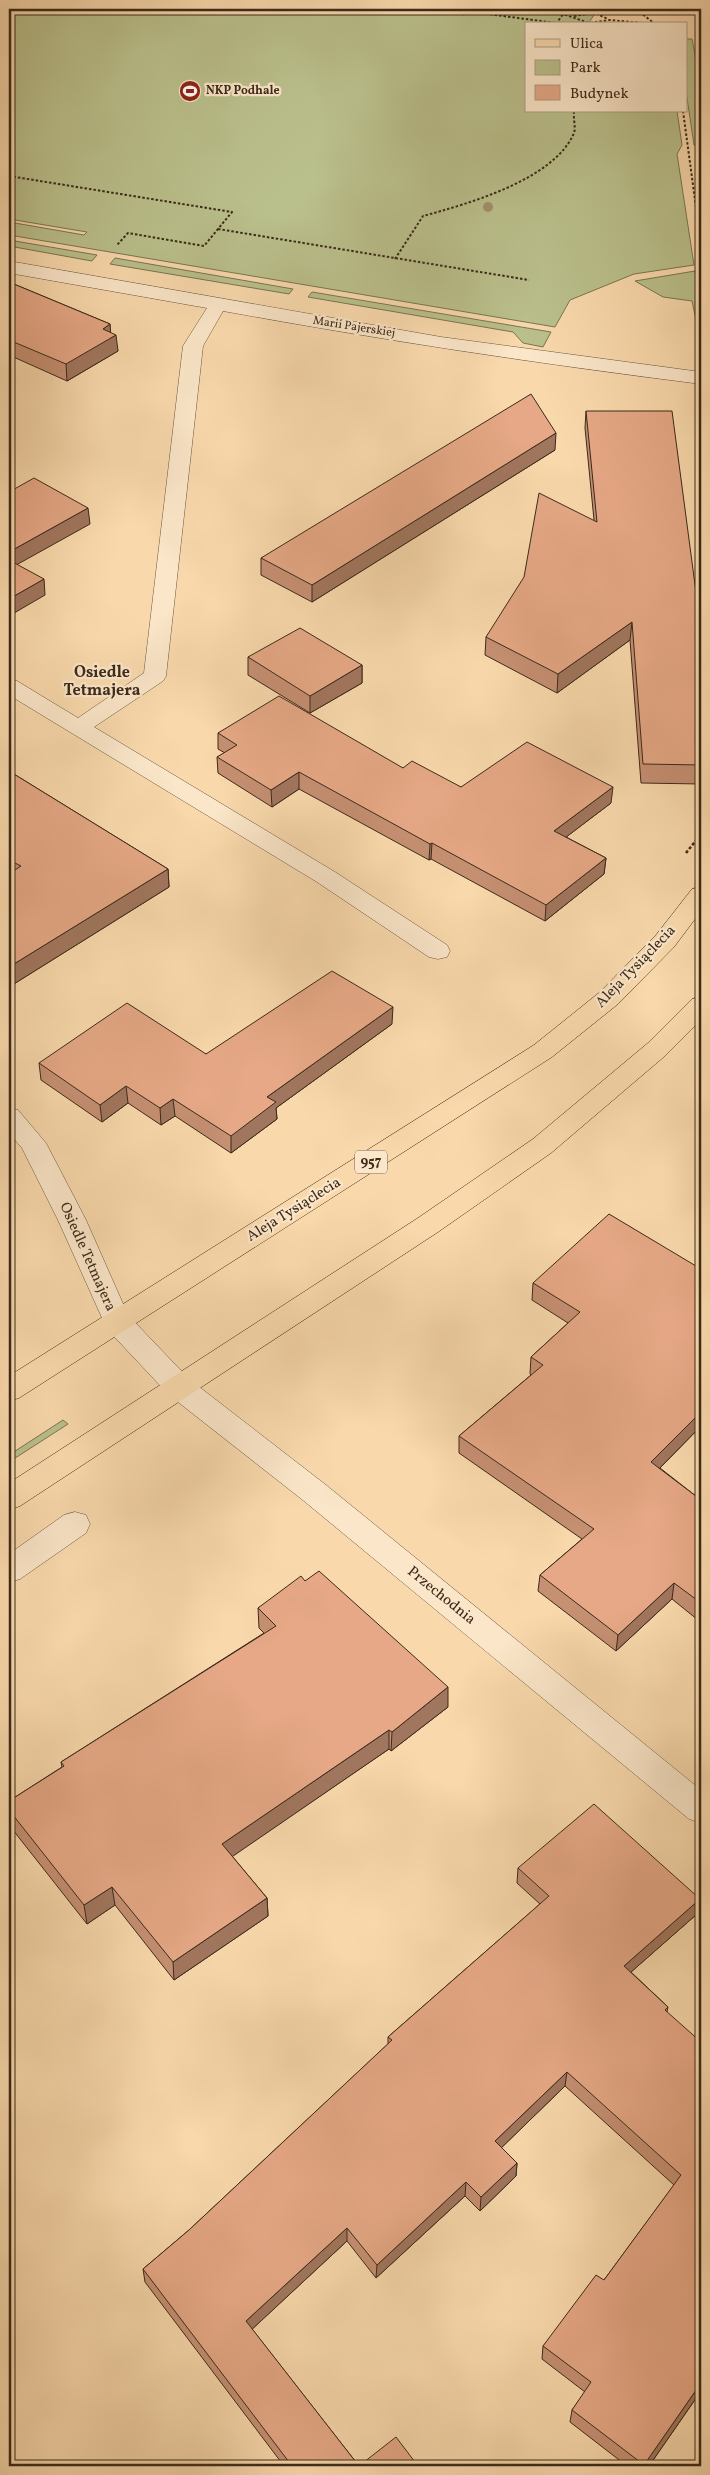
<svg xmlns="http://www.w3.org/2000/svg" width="710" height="2475" viewBox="0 0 710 2475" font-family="Vollkorn,serif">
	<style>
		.green { fill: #bac08c; stroke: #7a7553 }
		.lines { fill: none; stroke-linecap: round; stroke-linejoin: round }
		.service-casing { stroke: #6a563e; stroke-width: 1 }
		.minor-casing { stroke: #6a563e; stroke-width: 1 }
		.primary-casing { stroke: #3b2a1a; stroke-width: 1 }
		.path-far1 { stroke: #3b2a1a; stroke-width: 2; stroke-dasharray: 2.5 2; stroke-linecap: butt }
		.path { stroke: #3b2a1a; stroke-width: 2.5; stroke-dasharray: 3 2; stroke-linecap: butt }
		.service { fill: #fbe6c9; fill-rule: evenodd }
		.minor { fill: #fbe6c9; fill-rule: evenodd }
		.primary { fill: #f9d9ac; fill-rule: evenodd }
		.tree { fill: #a28e6b }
		.wall { fill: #c69073; stroke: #3b2a1a }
		.shaded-wall { fill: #a1765e; stroke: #3b2a1a }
		.building { fill: #e6a886; stroke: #3b2a1a }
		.labels { text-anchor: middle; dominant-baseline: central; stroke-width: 4.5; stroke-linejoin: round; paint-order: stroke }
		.far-poi-label { font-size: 12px; font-weight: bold; fill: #3b2a1a; stroke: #fbe6c9; text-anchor: start }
		.far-street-label { font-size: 12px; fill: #3b2a1a; stroke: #fbe6c9 }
		.shield { fill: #fbe6c9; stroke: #75624e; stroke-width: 1 }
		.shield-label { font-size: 14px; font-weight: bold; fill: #3b2a1a }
		.street-label { font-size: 15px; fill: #3b2a1a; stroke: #fbe6c9 }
		.neighbourhood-label { font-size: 16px; font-weight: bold; fill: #3b2a1a; stroke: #fbe6c9 }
	</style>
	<rect width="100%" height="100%" fill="#f9d9ac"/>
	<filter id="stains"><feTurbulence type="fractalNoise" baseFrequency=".004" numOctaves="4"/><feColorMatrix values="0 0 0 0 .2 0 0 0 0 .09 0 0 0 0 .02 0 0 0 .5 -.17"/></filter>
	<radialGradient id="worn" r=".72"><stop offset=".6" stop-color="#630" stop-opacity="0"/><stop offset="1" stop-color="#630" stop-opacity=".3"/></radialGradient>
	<!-- green -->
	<path class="green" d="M9,9H598L588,24H526V111H677L682,145L677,154L694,265L634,274L570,300L555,327L9,235V222L84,235L87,232L9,219Z
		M686,39H692C699,75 705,108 697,145H694L686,91Z
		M9,240L97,255L92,261L9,246Z
		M115,258L293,289L289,294L110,264Z
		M695,271L701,309V343L692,301L663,297L635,281Z
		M312,292L551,332L543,347L523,343L513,332L308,297Z
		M63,1420L68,1424L9,1462V1455Z"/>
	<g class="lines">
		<!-- service casing -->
		<g class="service-casing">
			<path id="service" d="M75,1512L86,1515L90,1524L86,1533L20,1579L9,1582V1554L64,1515Z"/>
		</g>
		<!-- minor casing -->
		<g class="minor-casing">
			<path id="minor" d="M9,261L441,337L701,372V384C541,364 382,340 223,311L203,346L166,676L163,681L94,727L335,872L447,945L450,951L447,957L438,959L429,957L317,882L9,695V679L17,681L78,718L144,673L183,346L207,308L9,273Z
				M9,1108L18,1110L46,1143L86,1220L128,1315L189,1379L326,1485L701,1790V1823L689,1819L304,1501L169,1395L107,1329L58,1220L22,1148L9,1133Z"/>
		</g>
		<!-- primary casing -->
		<g class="primary-casing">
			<path id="primary" d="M701,887V911L674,947L618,1004L552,1057L19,1398L9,1401V1376L534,1045L600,992L656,935L692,889Z
				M701,997V1020L666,1055L551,1153L438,1232L20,1506L9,1510V1483L418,1218L533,1139L648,1043L692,999Z"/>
		</g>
		<!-- path-far1 -->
		<path class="path-far1" d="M450,9L556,23
			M558,9L563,14L589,23L610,20L653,24
			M636,9L655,24
			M463,15L466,9
			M574,16L595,13L608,19
			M556,24L563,14
			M683,111L701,244
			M9,176L232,212L204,246L128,233L117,245
			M218,229L529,280
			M395,259L423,216C467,204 554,180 574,133C576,128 573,117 574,111"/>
		<!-- path -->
		<path class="path" d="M686,853L701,834"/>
		<!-- service -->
		<use href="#service" class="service"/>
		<!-- minor -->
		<use href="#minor" class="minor"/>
		<!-- primary -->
		<use href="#primary" class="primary"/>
	</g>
	<!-- trees -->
	<circle class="tree" cx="488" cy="207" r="5"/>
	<!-- wall -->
	<path class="wall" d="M9,282L110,324V332L118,351L67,381L9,355Z
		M586,411L701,630V784L641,783L630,640L557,693L485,655L486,637L594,520L585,428Z
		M555,450L312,602L261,575V558Z
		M248,657L362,665V683L310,713L248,675Z
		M218,733L403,768L461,787L611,803L566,837L606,858L604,874L545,921L431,859L429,860L299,789L272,807L218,773L217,757L225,753L218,749Z
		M9,771L168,869L169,887L9,987Z
		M392,1024L276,1108L277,1119L231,1153L175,1116L161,1125L128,1103L102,1122L41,1080L39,1063L206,1054Z
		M701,1269V1426L660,1468L701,1500V1618L698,1620L672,1599L616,1651L538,1591L540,1575L582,1539L459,1453V1436L531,1375L530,1374L531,1357L568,1323L532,1300L533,1283Z
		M305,1581L448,1707L391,1751L389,1749L232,1856L267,1898L268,1916L174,1980L115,1905L87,1924L9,1825V1801L62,1767L61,1762L264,1633L259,1628L258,1608Z
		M518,1868L700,1899L697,1914L631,1972L668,2007L667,2012L701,2391L649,2466H627L570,2422L572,2410L585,2392L542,2359L543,2346L604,2280L674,2185L565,2086L501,2148L517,2163L516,2176L480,2211L465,2196L376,2278L347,2241L252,2329L359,2466H418H284L145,2282L143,2269L189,2230L388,2044V2037L540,1904L517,1883Z"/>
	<!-- shaded-wall -->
	<path class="shaded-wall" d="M110,324L111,338L116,335L118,351L67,381L66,364L103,329Z
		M556,433L555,450L312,602V585Z
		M88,508L90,524L9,569V552Z
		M44,579L45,595L9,616V599Z
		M632,622L630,640L557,693L558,674Z
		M362,665V683L310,713V696Z
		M299,772V789L272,807L271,790Z
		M613,787L611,803L553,847L554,831Z
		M432,843L431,859L429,860L430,844Z
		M606,858L604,874L545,921L546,905Z
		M168,869L169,887L9,987V967Z
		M393,1007L392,1024L276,1108L277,1119L231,1153V1136L267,1097Z
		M126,1086L128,1103L102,1122L100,1105Z
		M173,1099L175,1116L161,1125L160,1108Z
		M701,1412V1426L649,1479L651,1462Z
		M674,1583L672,1599L616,1651L618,1635Z
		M701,1603V1618L698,1620L701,1604Z
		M448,1687V1707L391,1751L392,1732Z
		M389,1730V1749L223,1863L222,1844Z
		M112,1887L115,1905L87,1924L84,1905Z
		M267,1898L268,1916L174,1980L173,1962Z
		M700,1899L697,1914L622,1980L624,1966Z
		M567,2072L565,2086L494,2155L495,2141Z
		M517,2163L516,2176L480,2211L481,2197Z
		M466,2182L465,2196L376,2278L377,2265Z
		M347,2228V2241L247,2334L246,2321Z
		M701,2283V2293L697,2287Z
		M701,2383V2391L649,2466H643Z"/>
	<!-- building -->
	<path class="building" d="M9,282L110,324L103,329L116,335L66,364L9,340Z
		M531,394L556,433L312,585L261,558Z
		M586,411H672L701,630V765L643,764L632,622L558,674L486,637L524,577L539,493L597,522Z
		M34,478L88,508L9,552V492Z
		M9,560L44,579L9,599Z
		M300,628L362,665L310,696L248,657Z
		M279,696L403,768L412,761L461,787L527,742L613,787L554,831L606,858L546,905L432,843L430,844L299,772L271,790L217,757L237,745L218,733Z
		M9,771L168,869L9,967V874L21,866L9,860Z
		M332,971L393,1007L267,1097L276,1102L231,1136L173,1099L160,1108L126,1086L100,1105L39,1063L127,1003L206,1054Z
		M609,1214L701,1269V1412L651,1462L701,1500V1603L674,1583L618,1635L540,1575L594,1529L459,1436L543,1365L531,1357L580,1312L533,1283Z
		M319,1571L448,1687L392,1732L389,1730L222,1844L267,1898L173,1962L112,1887L84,1905L9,1810V1801L64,1766L61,1762L276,1626L258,1608L301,1576L305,1581Z
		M594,1804L700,1899L624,1966L668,2007L665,2010L701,2042V2283L697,2287L701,2290V2383L644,2465L572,2410L591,2382L543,2346L596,2275L604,2280L681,2175L567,2072L495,2141L517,2163L481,2197L466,2182L377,2265L347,2228L246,2321L359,2466L396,2437L418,2466H292L143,2269L189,2230L392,2040L388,2037L549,1896L518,1868Z"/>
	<!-- icons -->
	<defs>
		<g id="stadium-disc" transform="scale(1.125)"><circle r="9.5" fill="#8f2418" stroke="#fbe6c9"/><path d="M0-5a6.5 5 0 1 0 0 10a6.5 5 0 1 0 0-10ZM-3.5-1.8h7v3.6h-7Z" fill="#fff"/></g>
	</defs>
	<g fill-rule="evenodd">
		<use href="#stadium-disc" x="190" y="91"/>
	</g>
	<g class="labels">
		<!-- far-poi labels -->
		<g class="far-poi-label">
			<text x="206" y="91">NKP Podhale</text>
		</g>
		<!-- far-street labels -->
		<g class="far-street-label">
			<text transform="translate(354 327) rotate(9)">Marii Pajerskiej</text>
		</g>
		<!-- shield labels -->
		<rect class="shield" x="355" y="1150.5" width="32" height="23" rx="4"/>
		<g class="shield-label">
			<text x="371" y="1162">957</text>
		</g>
		<!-- street labels -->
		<g class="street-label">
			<text transform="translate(636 967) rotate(-46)">Aleja Tysiąclecia</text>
			<text transform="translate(294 1210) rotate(-32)">Aleja Tysiąclecia</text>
			<text transform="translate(87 1257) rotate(66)">Osiedle Tetmajera</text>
			<text transform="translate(441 1596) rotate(39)">Przechodnia</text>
		</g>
		<!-- neighbourhood labels -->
		<g class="neighbourhood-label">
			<text x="102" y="673">Osiedle<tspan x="102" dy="18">Tetmajera</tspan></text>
		</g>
	</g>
	<!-- margin -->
	<rect width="710" height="2475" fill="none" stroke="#f9d9ac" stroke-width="30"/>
	<rect x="10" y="10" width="690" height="2455" fill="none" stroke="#3b2a1a" stroke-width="2.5"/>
	<rect x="15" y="15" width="680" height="2445" fill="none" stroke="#3b2a1a"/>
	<!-- legend -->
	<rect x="525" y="22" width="162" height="90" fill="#fbe6c9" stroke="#ae9b83"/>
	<rect x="535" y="39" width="25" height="8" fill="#f9d9ac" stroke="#ae9b83"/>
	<text x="570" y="48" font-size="15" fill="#3b2a1a">Ulica</text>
	<rect x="535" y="60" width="25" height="15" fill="#bac08c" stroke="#ae9b83"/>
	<text x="570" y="72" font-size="15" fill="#3b2a1a">Park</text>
	<rect x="535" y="85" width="25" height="15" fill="#e6a886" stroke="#ae9b83"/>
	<text x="570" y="98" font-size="15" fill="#3b2a1a">Budynek</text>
	<rect width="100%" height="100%" filter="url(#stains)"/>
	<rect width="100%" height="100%" fill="url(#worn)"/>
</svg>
